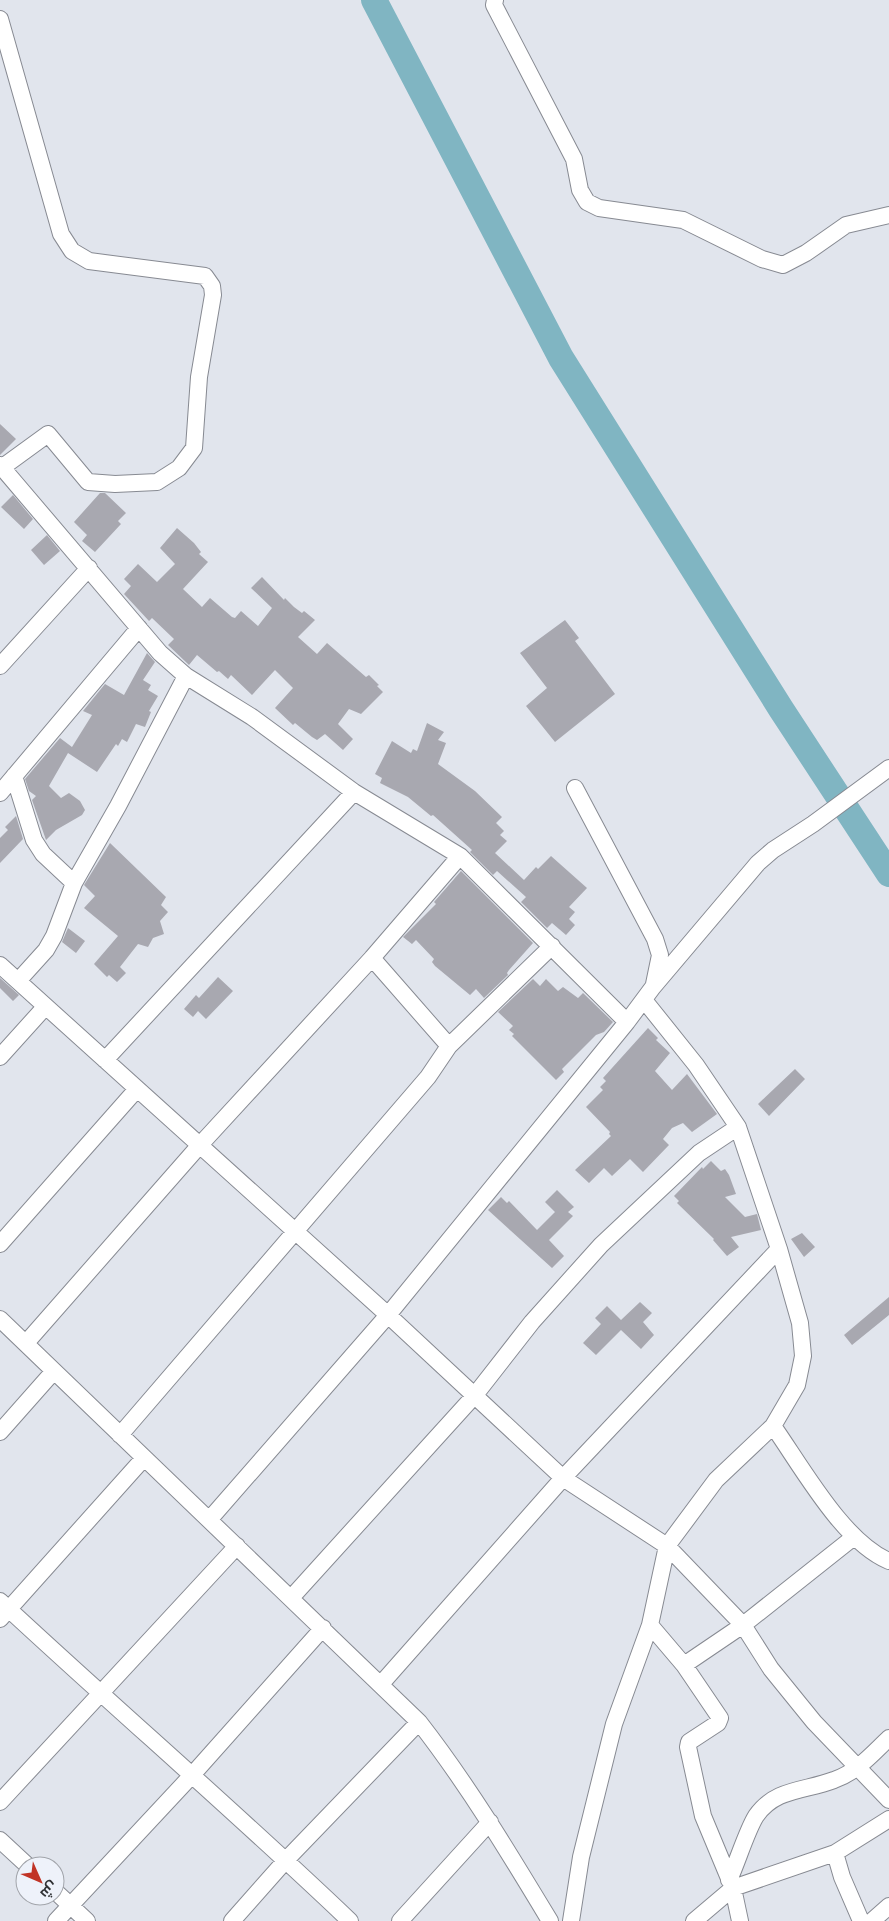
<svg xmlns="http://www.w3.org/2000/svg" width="889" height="1921" viewBox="0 0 889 1921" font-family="Merriweather,Cairo,serif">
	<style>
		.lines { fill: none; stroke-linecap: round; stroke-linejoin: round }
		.river { stroke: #80b5c2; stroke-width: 26 }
		.building { fill: #a8a8b0 }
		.street-casing { stroke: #878a92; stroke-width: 18 }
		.street { stroke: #fff; stroke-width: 16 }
	</style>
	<rect width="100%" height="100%" fill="#e1e5ed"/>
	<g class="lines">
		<!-- river -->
		<path class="river" d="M374,0L561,358L781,709L889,874"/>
	</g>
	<!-- building -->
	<path class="building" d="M0,424L16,439L0,455Z
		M100,493H105L126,513L118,521L121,524L95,552L82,541L87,535L74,522Z
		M13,495L33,519L24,529L1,507Z
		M177,528L194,543L201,552L199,554L208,562L183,589L202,607L210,598L232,617L235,618L241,611L258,626L272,608L251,588L262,577L284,600L285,598L294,607L302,613L304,611L315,620L298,637L317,654L327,643L366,677L369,675L379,685L377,686L383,692L361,714L349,709L338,724L353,739L343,750L325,734L317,740L312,737L295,723L293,725L275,708L293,688L275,670L252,695L231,675L228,679L219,671L217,672L197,655L189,665L168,645L174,639L152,618L149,621L124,594L131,586L124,579L138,564L157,582L175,564L160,548Z
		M47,535L60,551L44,565L31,550Z
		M565,620L579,638L575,641L615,694L555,742L526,706L547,688L520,653Z
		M147,653L155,662L143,680L151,685L148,690L158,696L149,711L151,712L145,727L136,724L127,742L122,739L118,746L116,744L97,772L68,753L49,786L61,798L69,793L80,801L85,810L82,815L56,830L46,840L32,800L36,796L29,791L25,779L60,738L72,747L92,715L83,711L105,684L124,695Z
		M427,723L444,732L438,740L446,743L438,764L475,791L502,817L496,823L504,831L500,835L507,841L495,853L524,880L536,867L538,869L551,856L587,888L569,907L575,912L569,919L575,925L566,935L552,923L547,928L521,902L526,897L497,871L493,875L470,852L472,850L433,815L431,816L408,797L380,783L382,778L375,774L392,741L411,753L413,749L417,751Z
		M16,816L23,839L0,863V838L8,830L5,827Z
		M110,843L166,897L161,905L168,912L160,921L164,934L153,938L148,947L138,944L120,967L126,973L117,982L109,975L107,977L94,964L118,936L84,908L95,896L84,885Z
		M461,871L533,943L509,970L507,973L508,975L484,998L476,989L470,995L435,966L432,962L434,959L416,940L412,944L403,937L436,904L434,902Z
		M68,928L85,941L76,953L62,942Z
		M218,977L233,991L206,1019L198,1011L193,1017L184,1009L196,995L199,998Z
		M0,978L19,995L13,1001L0,988Z
		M533,979L540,986L546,979L558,991L563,987L578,998L583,993L613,1022L604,1032L596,1035L562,1069L564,1072L556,1080L512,1036L514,1034L509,1030L513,1026L498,1012Z
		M648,1028L658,1038L656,1040L670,1053L655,1071L672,1090L687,1074L717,1114L692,1132L683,1123L672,1128L663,1139L669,1145L643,1172L630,1159L612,1176L604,1168L589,1183L575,1170L611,1136L609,1134L610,1132L586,1107L603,1090L600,1087L606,1081L603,1078Z
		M795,1069L805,1079L769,1116L758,1104Z
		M711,1161L721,1171L725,1169L729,1175L736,1194L725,1197L745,1217L757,1214L761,1230L731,1237L739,1247L727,1256L713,1240L714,1239L677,1203L679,1201L674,1196L702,1167L703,1169Z
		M557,1190L574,1207L568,1212L573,1216L549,1240L564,1256L552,1268L488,1210L501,1197L507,1203L509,1201L537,1230L555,1212L545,1202Z
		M802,1233L815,1247L804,1257L791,1239Z
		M889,1297V1315L852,1345L844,1335Z
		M640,1302L652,1313L643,1322L654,1335L641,1349L621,1330L596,1355L583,1343L601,1324L595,1318L607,1306L621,1320Z"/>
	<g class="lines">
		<!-- street casing -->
		<g class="street-casing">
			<path id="street" d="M495,0L494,5L574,159L580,190L587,202L599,208L683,220L762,259L783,265L806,253L846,225L889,215
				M0,19L61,234L72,251L89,261L205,276L212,286L213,295L199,377L194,448L179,468L157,482L115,484L88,482L48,434L0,469
				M0,465L160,653L186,676L252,717L354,792L460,856L627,1022
				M0,666L89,568
				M14,776L34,840L43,854L74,883
				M575,788L655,939L660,955L654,984
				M0,793L139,628
				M372,958L449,1046
				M0,965L388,1315L563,1478L667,1546L743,1625L771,1669L814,1722L889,1800
				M18,981L46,950L54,936L74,883L118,806L186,676
				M0,1057L45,1007
				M105,1060L354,792
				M0,1244L137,1089
				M0,1319L419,1722C468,1785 509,1853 550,1921
				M26,1343L199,1146L372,958L460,856
				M773,1426C802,1467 843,1542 889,1561
				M0,1432L54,1371
				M120,1435L428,1077L449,1046L552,946
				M209,1520L388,1315L627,1022L653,987L758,863L773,850L813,824L889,768
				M291,1598L475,1395L532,1322L601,1245L699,1153L738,1127
				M0,1601C116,1709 236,1812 350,1921
				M0,1619L144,1458
				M650,1625L684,1665L720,1718L718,1723L689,1742L688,1747L703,1816L733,1888L740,1921
				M684,1665L743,1625L854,1537
				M381,1684L563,1478L779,1249
				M0,1802L237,1546
				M0,1840L28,1866
				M835,1853L842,1877L861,1921
				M729,1880C737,1863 747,1830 756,1816C775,1788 806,1791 834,1780C857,1772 872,1754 889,1738
				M55,1891L87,1921
				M56,1921L193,1774L323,1628
				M232,1921L286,1860L419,1722
				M400,1921L490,1822
				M571,1921L581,1857L614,1724L650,1625L667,1546L716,1480L773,1426L797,1385L803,1356L800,1323L779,1249L738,1127L696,1065L644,1000
				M694,1921L733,1888L835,1853L889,1819
				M872,1921L889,1906"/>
		</g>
		<!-- street -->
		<use href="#street" class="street"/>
	</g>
	<!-- north arrow -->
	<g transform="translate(40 1881) rotate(135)"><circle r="24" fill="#eef2fa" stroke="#a2a5ab"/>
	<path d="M0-4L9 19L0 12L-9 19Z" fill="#c13426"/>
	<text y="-8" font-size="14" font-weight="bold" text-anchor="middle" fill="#303235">ش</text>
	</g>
</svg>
